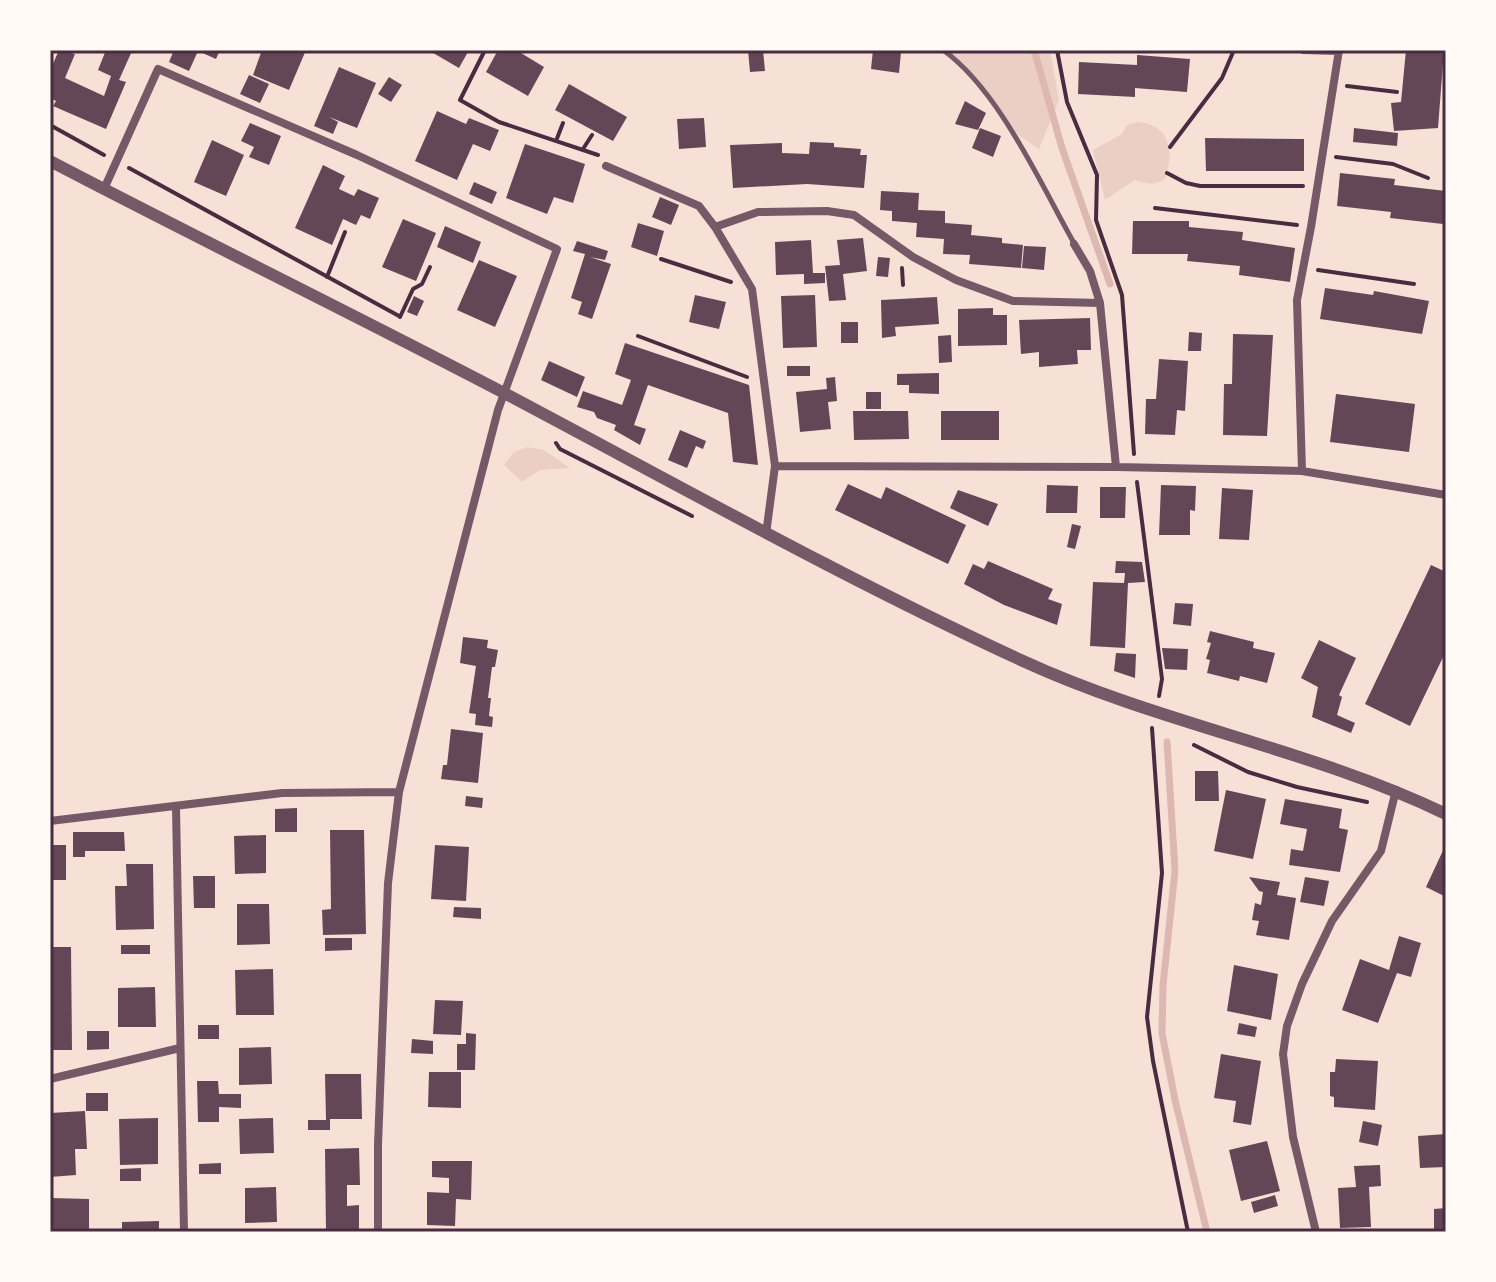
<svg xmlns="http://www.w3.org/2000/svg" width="1496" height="1282" viewBox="0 0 1496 1282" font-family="Figtree,sans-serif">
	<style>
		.green { fill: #ebcfc5 }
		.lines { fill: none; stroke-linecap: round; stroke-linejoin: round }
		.stream { stroke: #dcb8b0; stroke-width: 7 }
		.building { fill: #644757 }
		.path { stroke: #4a2c40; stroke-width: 4 }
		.service { stroke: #755966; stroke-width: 5 }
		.minor { stroke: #755966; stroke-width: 8 }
		.tertiary { stroke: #755966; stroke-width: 12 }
		.neatline { fill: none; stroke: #4a2c40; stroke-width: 3 }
	</style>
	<rect width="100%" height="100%" fill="#f7e1d7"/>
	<!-- green -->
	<path class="green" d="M943,50H1050L1059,100L1039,149L1010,129L980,86Z
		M1137,122C1170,124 1175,152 1165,179C1155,186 1146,184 1135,180L1105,200L1093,150L1122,134L1127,125Z
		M527,447L544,450L570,468L540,470L522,482L504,465L514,452Z"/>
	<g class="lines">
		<!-- stream -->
		<path class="stream" d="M1034,50L1062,148L1110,284
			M1167,742L1175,871L1163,985L1162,1033L1175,1100L1207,1232"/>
	</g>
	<!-- building -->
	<path class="building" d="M59,50L75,54L65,78L104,96L111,76L98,70L106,50L132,51L119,80L126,82L106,129L53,106L56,101L50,98V65L52,66Z
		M174,50H220L216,59L198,51L189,71L169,62Z
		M262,50H306L289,90L253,75Z
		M428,50H469L459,68Z
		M498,50H516L544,67L528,96L486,72Z
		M748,50H763L765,71L750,72Z
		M873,50L901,52L899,73L871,69Z
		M1406,50H1444L1438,128L1394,131L1391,103L1401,102Z
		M1137,55L1190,59L1187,92L1135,88V97L1078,94L1079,62L1137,65Z
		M339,67L376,83L357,128L329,117L338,122L333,134L314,126Z
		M249,75L269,84L260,103L240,94Z
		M389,77L402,85L391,102L378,94Z
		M569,84L627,117L613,141L555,110Z
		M965,101L986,113L978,130L955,124Z
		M437,111L466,124L469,118L499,130L490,151L473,144L457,180L415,161Z
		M704,118L706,147L679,149L677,119Z
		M250,123L281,136L269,165L249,157L254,147L241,141Z
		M980,128L1001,136L993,157L972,148Z
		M1354,128L1398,133L1397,146L1353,142Z
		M1205,138L1304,139V171H1206Z
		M212,140L244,155L226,196L194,182Z
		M810,142L834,143V147L861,149L860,155H867L864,188L807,184L733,188L730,145L782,143V153L809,154Z
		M525,144L585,164L573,203L554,197L547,214L506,198Z
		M323,165L345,176L339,189L354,196L358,189L379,198L370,219L361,215L356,225L343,219L332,245L295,228Z
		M1340,173L1395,179L1394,185L1446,191L1443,224L1390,218L1391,212L1337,206Z
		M474,182L497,192L492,204L469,194Z
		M881,191L919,193L918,210L945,211V223L972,225L971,235L1002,238V243L1023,245L1021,268L969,264L970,255L943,254L944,239L916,237L917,223L892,221V211L880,210Z
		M660,197L679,205L671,225L652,217Z
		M403,219L436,233L416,281L382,267Z
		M1133,221H1189V227L1243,232L1242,240L1295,248L1290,282L1239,275L1240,266L1187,261L1188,254H1132Z
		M638,223L664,231L657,256L631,247Z
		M445,226L481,242L473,263L437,247Z
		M863,238L867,271L843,274L846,300L829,301L825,266L840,265L837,240Z
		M811,240L813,273H825V283L804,284V274L776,275L775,242Z
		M577,241L608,251L605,260L590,257L611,264L592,319L578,314L582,302L571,298L585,254L573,251Z
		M1024,246L1046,247L1044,270L1022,268Z
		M878,257L890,258L888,277L876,276Z
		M479,260L517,276L495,327L457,310Z
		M1325,288L1373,295L1374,291L1429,301L1422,334L1320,319Z
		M695,295L726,302L719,329L689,322Z
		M815,295L817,347L783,348L781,296Z
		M414,296L424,301L417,316L407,312Z
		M937,297L939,324L895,327L896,336L882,338L881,300Z
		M993,308V315H1007V345L958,346V309Z
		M1090,318L1091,350H1077L1078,364L1039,367V352L1021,354L1019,320Z
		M841,322H858V343H841Z
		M1189,332L1202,333L1201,351H1188Z
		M1233,334L1273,335L1267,436L1223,435L1224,384H1232Z
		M951,335L952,362L939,363L938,336Z
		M625,343L749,385L758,465L733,462L728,413L648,385L634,425L646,429L640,445L614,430L616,425L597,418L594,412L577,407L583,391L622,405L631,380L615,374Z
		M1159,359L1188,361L1185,411L1177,410L1175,435L1145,434L1146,399H1156Z
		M549,361L585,377L577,397L541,380Z
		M787,366H810V376H787Z
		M939,373V394L909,393V385H897V374Z
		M835,377L837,401L828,402L831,429L800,432L796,392L827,389L826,378Z
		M866,392H881V409H866Z
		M1336,394L1415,404L1409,452L1330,442Z
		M853,411H908L909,439L854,440Z
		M941,411H999V440H941Z
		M680,430L706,441L703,449L696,446L687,468L668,460Z
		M848,484L881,499L886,487L966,525L948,564L835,510Z
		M1047,485L1078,486L1077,513H1046Z
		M1161,485L1196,486L1195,511L1190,510V535H1159Z
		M1100,487H1126L1125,518H1100Z
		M1222,488L1253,490L1249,540L1219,539Z
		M958,490L998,504L988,526L950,508Z
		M1072,524L1081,526L1075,549L1067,547Z
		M988,561L1053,589L1048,599L1062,604L1057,625L1004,605L964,584L973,564L984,569Z
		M1116,561L1142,562L1145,582L1128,583L1125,648L1090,646L1093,582L1124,583L1125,573H1115Z
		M1431,565L1446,572V651L1410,726L1365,704Z
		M1175,603L1193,604L1191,626L1173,624Z
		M1210,631L1254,642L1253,648L1275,653L1267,683L1240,676L1239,681L1207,673L1210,660L1206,659L1211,643L1207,642Z
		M463,637L488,640L487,648L498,650L495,667H492L488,698H491L489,716L493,717L492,727L475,725L476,714L469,713L476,666L460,663Z
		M1319,640L1356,658L1339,695L1342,697L1337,715L1355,723L1351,733L1312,717L1318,687L1301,678Z
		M1162,648L1188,649L1187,670L1165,669Z
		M1116,653L1136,654L1135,678L1114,671Z
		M451,729L483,733L478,783L441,779L443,765H447Z
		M1195,771H1218L1219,801H1195Z
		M1226,790L1266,799L1253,859L1214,851Z
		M466,796L483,798L482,808L465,806Z
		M1285,799L1342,809L1339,828L1348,830L1340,872L1289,865L1291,849L1303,851L1307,829L1280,824Z
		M297,808V832H275V809Z
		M330,830H364L366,934L323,935L322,910L331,909Z
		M73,832H124L125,851H85V857H73Z
		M266,835V873L235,874L234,836Z
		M1446,844V897L1426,887Z
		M50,845H66V880H50Z
		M435,845L469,847L466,901L431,899Z
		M126,864H153L154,929L116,930L115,886H127Z
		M193,876H215V908H194Z
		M1249,877L1280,882L1277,895L1296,898L1289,940L1256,935L1259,921L1252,920L1255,903L1261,905L1263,892L1259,891Z
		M1305,877L1329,881L1324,906L1300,902Z
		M237,904H269L270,944L237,945Z
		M454,907L481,908V919L453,917Z
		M1399,936L1421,943L1411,977L1397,973L1378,1023L1342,1010L1360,959L1389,970Z
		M325,938H352V950L325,951Z
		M121,945H150V954H121Z
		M50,947H71L72,1050H50Z
		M1234,965L1278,974L1271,1020L1227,1011Z
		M273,969L274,1015H236L235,970Z
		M155,987L156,1027H118V988Z
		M435,1000L463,1001L461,1035L433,1034Z
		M1239,1023L1257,1027L1255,1037L1237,1034Z
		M198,1025H219V1039H198Z
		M87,1031H109V1049L87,1050Z
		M466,1033L476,1034L475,1070H457V1044H466Z
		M412,1039L433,1041V1054L411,1053Z
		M271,1047L272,1084L239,1085V1048Z
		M1221,1054L1261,1061L1251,1125L1233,1122L1236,1101L1214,1098Z
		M1336,1059L1378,1061L1375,1110L1334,1107V1097L1330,1096V1072H1335Z
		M429,1072H461V1108L428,1107Z
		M325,1074H361L362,1119H330V1130H308V1120H326Z
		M197,1081H218L219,1094H241V1108L219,1107V1122H198Z
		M86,1093H108V1111H86Z
		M85,1111L87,1149H75L76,1175L50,1177L52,1153L50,1113Z
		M158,1118V1164L120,1165L119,1119Z
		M273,1118L274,1153L240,1154L239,1119Z
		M1363,1121L1382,1125L1378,1146L1359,1142Z
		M1446,1134V1167L1420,1168L1418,1136Z
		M1267,1141L1280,1191L1241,1201L1229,1150Z
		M359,1148L360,1185H347V1206L359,1205V1232H326L325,1149Z
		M432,1161H472L471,1200L456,1199L455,1226L427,1225V1192L449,1193V1178L432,1177Z
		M221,1163V1174H199V1164Z
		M1380,1165L1381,1186L1369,1187L1371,1227L1340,1228L1338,1188L1356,1187L1354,1166Z
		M141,1168V1181H120V1169Z
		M276,1187L277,1222L245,1223V1188Z
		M1275,1195L1278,1206L1254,1213L1251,1202Z
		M51,1198L89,1199V1232H50Z
		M1446,1208V1232H1434V1209Z
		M159,1221V1232H122V1222Z"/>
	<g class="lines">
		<!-- path -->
		<path class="path" d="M485,50L460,100L499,122L598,155
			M1057,50L1067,102L1097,175L1096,220L1122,295L1134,454
			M1347,86L1397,92
			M50,125L104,155
			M556,141L563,123
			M1170,147L1222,78L1234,50
			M583,149L592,135
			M1336,157L1393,164L1428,178
			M129,168L399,316
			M1167,173L1186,183L1200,186H1303
			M1155,208L1297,225
			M661,259L731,282
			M902,268L903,285
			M1318,270L1414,284
			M327,277L345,232
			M400,317L413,289L422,284L430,267
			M638,336L747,377
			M556,443L560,449L692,516
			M1137,482L1162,679L1159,696
			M1152,728L1162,873L1147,1017L1153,1061L1188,1232
			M1194,745L1248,772L1297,787L1367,802"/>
		<!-- service -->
		<path class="service" d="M943,50C999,90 1040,183 1074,243"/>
		<!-- minor -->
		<path class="minor" d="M1303,50L1338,51
			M606,166L699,206L715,227L752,289L775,466L766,534
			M104,189L158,69L357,155L557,249L498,410L399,792L388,883L378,1145V1232
			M715,227L758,212L827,211L854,215L913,257L956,280L1013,301L1100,303L1116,467
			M1074,244L1090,271L1100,303
			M775,466L1116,467L1302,471L1446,495
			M1302,471L1297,300L1311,227L1339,50
			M176,808L184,1232
			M50,821L282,793L399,792
			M50,1079L180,1048
			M1316,1232L1293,1137L1283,1054L1287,1026L1302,984L1332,921L1381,851L1396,790"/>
		<!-- tertiary -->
		<path class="tertiary" d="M50,161C201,240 355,315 506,394C678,485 847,580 1023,661C1160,724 1311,749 1446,814"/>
	</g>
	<!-- border -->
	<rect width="1496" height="1282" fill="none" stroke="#fffaf5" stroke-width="104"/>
	<rect x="52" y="52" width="1392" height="1178" class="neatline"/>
</svg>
